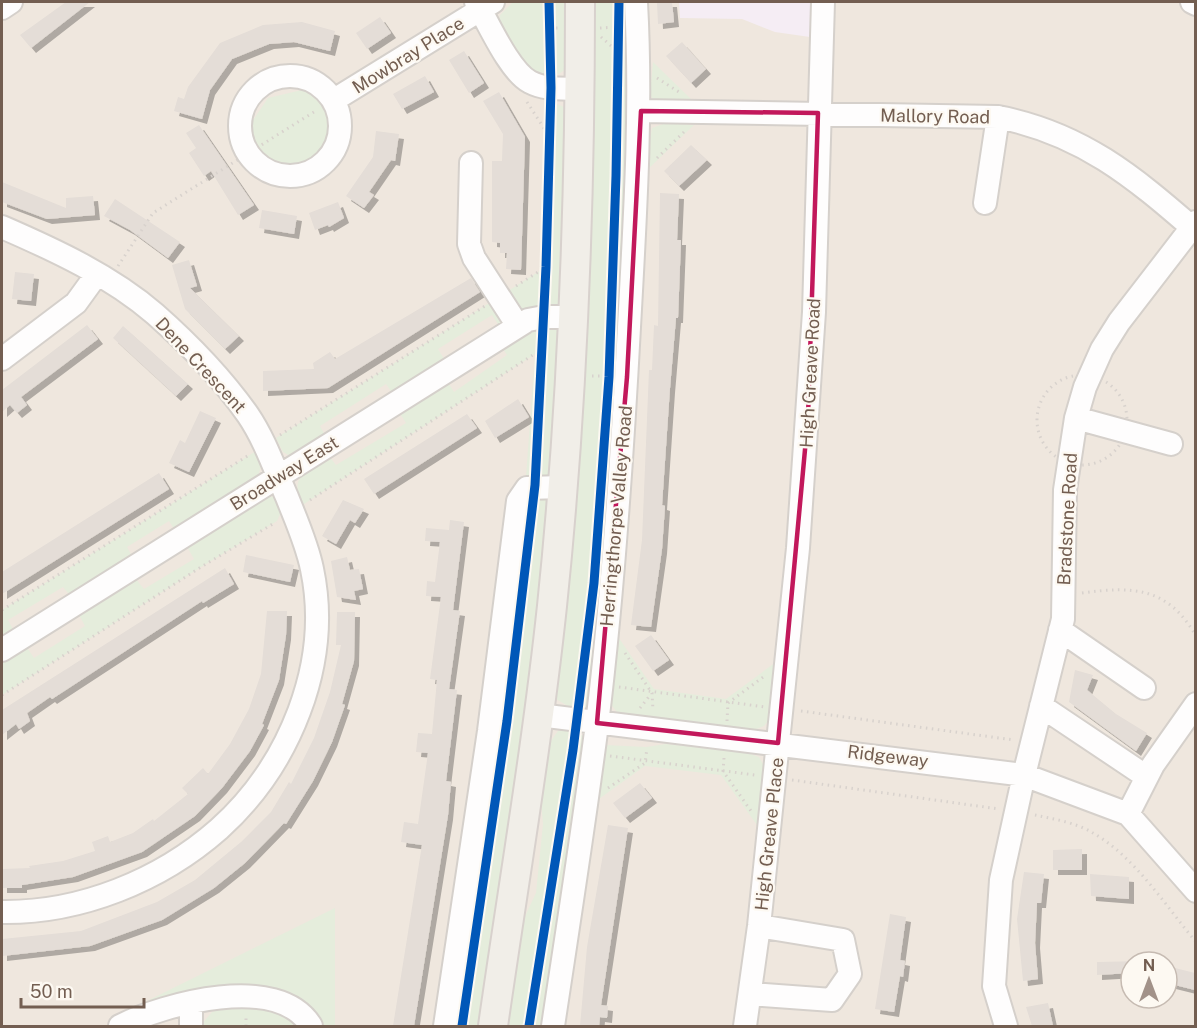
<svg xmlns="http://www.w3.org/2000/svg" width="1197" height="1028" viewBox="0 0 1197 1028" font-family="'Public Sans',sans-serif">
	<style>
		.residential { fill: #efe7de; fill-rule: evenodd }
		.education { fill: #f5edf4 }
		.green { fill: #e5eddc }
		.building { fill: #e4ddd7; filter: url(#shadow) }
		.lines { fill: none; stroke-linecap: round; stroke-linejoin: round }
		.minor-casing { stroke: #d5d0cb; stroke-width: 26 }
		.major-casing { stroke: #d8d1cd; stroke-width: 32 }
		.path { stroke: #d8d2cd; stroke-width: 3; stroke-dasharray: 1.5 4.5; stroke-linecap: butt }
		.minor { stroke: #fefdfd; stroke-width: 22 }
		.major { stroke: #f1eee8; stroke-width: 28 }
		.cycleway-casing { stroke: #fdf9f2; stroke-width: 13 }
		.cycleway { stroke: #0057b8; stroke-width: 9 }
		.marked { fill: none; stroke: #c2185b; stroke-width: 4.5; stroke-linejoin: round }
		.labels { text-anchor: middle; dominant-baseline: central; stroke-width: 4.5; stroke-linejoin: round; paint-order: stroke }
		.street-label { font-size: 18px; fill: #735e51; stroke: #fdf9f2 }
	</style>
	<defs>
		<filter id="shadow"><feDropShadow dx="5" dy="5" stdDeviation="0" flood-color="#0004"/></filter>
	</defs>
	<rect width="100%" height="100%" fill="#f8f4f0"/>
	<!-- residential -->
	<path class="residential" d="M2,2H1195V1026H2ZM1131,962H1167V998H1131Z"/>
	<!-- education -->
	<path class="education" d="M679,2H811L810,37L775,32L742,19L680,18Z"/>
	<!-- green -->
	<path class="green" d="M513,2H569L567,68C534,97 513,49 498,25L500,15Z
		M590,2H627L632,87L620,332L591,701L584,709H573L556,699L554,685Z
		M653,62L695,103L653,100L650,94Z
		M302,90C324,96 331,113 332,134C325,139 323,146 317,152C302,169 275,173 260,156C252,148 247,138 249,126L268,98Z
		M550,101L566,108L563,301L558,306L500,327L492,315L438,349L446,362L393,394L386,384L320,426L327,439L290,456L283,452L276,438L546,267Z
		M666,123L694,125L645,172L652,128Z
		M530,324L554,326L561,331L536,647L482,1026H455L524,504L535,354L304,504C286,477 309,470 329,456L336,465L406,423L399,412L447,381L454,392L507,355L500,344Z
		M256,451L262,462L257,480L177,533L169,521L127,547L134,560L73,599L63,587L8,620L16,635L2,644V610Z
		M269,496L277,498L281,512L277,521L201,567L2,695V662L26,646L34,658L85,626L78,613L135,578L144,589L194,559L185,543Z
		M614,631L654,689L726,699L776,662L770,719L764,726L754,730L617,712L609,702Z
		M567,729L586,737L545,1026H504L520,927L536,893L543,824L540,790L546,757L551,741L558,731Z
		M666,744L748,753L759,757L764,766L757,825L721,775L645,766L596,801L605,745L646,747Z
		M335,908V1026H321L225,991L147,1001Z
		M238,1005L279,1012L301,1026L201,1025L212,1012Z"/>
	<!-- building -->
	<path class="building" d="M66,2H90L31,48L20,35Z
		M657,2H672L674,22L658,24Z
		M380,17L391,33L367,49L356,33Z
		M302,22L335,31L330,51L294,42L269,44L232,59L210,90L202,119L174,111L178,97L184,99L188,87L220,43L263,25Z
		M682,42L706,69L691,83L666,56Z
		M464,51L484,83L469,93L449,60Z
		M425,76L434,92L402,109L393,94Z
		M499,92L525,137L521,270L506,269L507,253H500V243L492,242V161H502L503,134L483,101Z
		M199,125L254,205L238,215L211,171L204,176L189,153L196,148L186,133Z
		M376,131L399,134L395,161L391,160L369,192L374,195L364,208L346,196L373,157Z
		M691,145L707,160L679,186L664,171Z
		M2,182L66,208V198L93,196L95,215L47,219L2,202Z
		M660,193L679,194L677,240H681L678,318H676L670,388L662,505L665,506L662,549L651,627L631,625L642,540L649,370H652L654,325L658,326Z
		M115,199L180,242L168,258L130,230L104,216Z
		M338,202L344,218L329,227L328,225L315,230L309,213Z
		M262,210L297,216L294,234L259,228Z
		M189,260L197,286L190,288L239,336L225,349L185,309L172,265Z
		M15,272L34,274L31,301L12,299Z
		M471,278L480,292L328,388L263,391V371L314,369L313,363L330,352L335,359Z
		M87,325L98,339L21,397L27,405L17,413L10,405L2,412V390Z
		M123,326L188,384L176,396L113,338Z
		M518,399L529,417L495,438L485,421Z
		M200,411L216,418L189,472L169,463L180,440L185,443Z
		M467,414L477,428L374,494L364,479Z
		M159,473L169,489L2,594V572Z
		M343,500L364,509L355,523L350,520L336,544L322,536Z
		M450,520L464,522L453,610L460,611L449,689L457,690L446,781L451,782L448,815L414,1026H393L422,845L401,842L404,822L418,824L428,753L416,752L418,733L432,734L437,680L430,679L441,597L426,596L427,581L435,582L440,542L425,541L426,528L449,530Z
		M246,555L294,565L290,582L243,572Z
		M347,557L350,570L359,569L363,589L354,591L356,600L337,597L331,561Z
		M225,568L234,584L203,603L202,601L52,699L50,697L27,713L30,721L19,729L16,724L2,735V710Z
		M267,611H287L286,635L279,680L262,724L264,725L250,751L222,788L195,816L142,852L73,877L22,885V888H2V869L30,868L29,866L63,861L95,851L92,842L108,836L110,842L133,833L153,819L154,821L188,794L182,788L203,768L208,774L230,744L249,709L261,674Z
		M337,612H355L354,661L342,704L345,705L332,742L313,781L286,824L284,823L245,863L214,888L162,920L90,946L2,956V939L81,931L157,902L195,880L241,842L271,812L289,782L291,784L314,738L330,692L341,645H336Z
		M651,635L669,660L653,671L635,646Z
		M1075,670L1093,675L1087,690L1116,714L1147,733L1136,751L1069,702Z
		M640,783L652,798L625,818L613,803Z
		M608,825L628,828L601,1005L608,1006L607,1018L600,1017L599,1026H580L587,947Z
		M1082,849V870H1053V850Z
		M1024,872L1044,874L1041,903H1037L1035,943L1038,979L1023,981L1017,919Z
		M1090,874L1129,877V899L1091,896Z
		M890,914L906,917L900,960L905,961L903,977L900,976L894,1012L875,1009Z
		M1144,961L1131,962V973L1097,975V962Z
		M1167,966L1195,973V990L1167,983Z
		M1048,1003L1053,1026H1032L1026,1007Z"/>
	<g class="lines">
		<!-- minor casing -->
		<g class="minor-casing">
			<path id="minor" d="M476,2C488,22 509,71 530,82C545,90 563,88 580,89
				M1192,2L1196,4
				M2,8L11,2
				M240 126a50 50 0 1 1 100 0a50 50 0 1 1-100 0Z
				M334,100L493,2
				M641,111L998,117C1081,133 1133,176 1196,231
				M471,163L469,244L474,258L518,326
				M985,203L998,117
				M2,227C55,250 111,276 155,314C189,344 222,378 248,415C265,440 275,470 287,497C296,520 307,544 312,569C332,664 289,766 219,829C160,881 80,913 2,912
				M2,359L76,303L97,274
				M1076,418L1171,444
				M1060,630L1144,688
				M2,650L528,320L544,317H574
				M1041,706L1147,777
				M539,715L1024,775L1128,814L1196,891
				M1128,814L1153,765L1196,704
				M750,994L832,1000L850,974L843,940L759,926
				M191,1003V1026
				M120,1026C164,1004 278,972 311,1026
				M445,1026L489,731L518,501L527,488L563,487
				M553,1026C568,926 584,825 597,724C613,593 622,459 629,327C635,218 642,111 636,2
				M745,1026L759,926L798,548L814,312L823,2
				M1006,1026L994,986L1001,880L1024,775L1063,619L1065,490L1076,418L1085,387L1102,349L1119,322L1196,222"/>
		</g>
		<!-- major casing -->
		<g class="major-casing">
			<path id="major" d="M493,1026C513,886 537,747 552,606C573,405 580,204 580,2"/>
		</g>
		<!-- path -->
		<path class="path" d="M550,28H558
			M600,28L618,27
			M601,37L619,53
			M657,78L679,92
			M527,102L549,136
			M657,158L685,131
			M118,266L153,213L317,110
			M516,286L546,267
			M1037 420a45 45 0 1 1 90 0a45 45 0 1 1-90 0Z
			M592,376H609
			M280,435L485,306
			M310,500L542,349
			M1082,593C1133,586 1168,587 1196,636
			M2,610L249,455
			M625,653L652,693L653,710
			M619,687L765,707
			M2,695L201,567L276,522
			M640,708L651,694
			M801,711L1014,740
			M727,721L728,703L766,675
			M610,756L755,775
			M724,758L723,771L751,811
			M792,780L999,809
			M608,788L645,763L647,748
			M1035,815C1054,819 1077,823 1093,833C1135,857 1165,905 1196,942
			M246,1026V1016"/>
		<!-- minor -->
		<use href="#minor" class="minor"/>
		<!-- major -->
		<use href="#major" class="major"/>
		<!-- cycleway casing -->
		<g class="cycleway-casing">
			<path id="cycleway" d="M462,1026L507,721L535,485L546,267L551,88L549,2
				M529,1026L573,750L594,583L609,377L616,176L619,2"/>
		</g>
		<!-- cycleway -->
		<use href="#cycleway" class="cycleway"/>
	</g>
	<!-- marked area -->
	<path class="marked" d="M641,111L818,113L808,417L778,743L597,723L627,377Z"/>
	<g class="labels">
		<!-- street labels -->
		<g class="street-label">
			<text transform="translate(408 55) rotate(-32)">Mowbray Place</text>
			<text transform="translate(935 116) rotate(1)">Mallory Road</text>
			<text transform="translate(201 365) rotate(47)">Dene Crescent</text>
			<text transform="translate(810 373) rotate(-87)">High Greave Road</text>
			<text transform="translate(284 473) rotate(-32)">Broadway East</text>
			<text transform="translate(616 516) rotate(-85)">Herringthorpe Valley Road</text>
			<text transform="translate(1067 519) rotate(-87)">Bradstone Road</text>
			<text transform="translate(888 756) rotate(7)">Ridgeway</text>
			<text transform="translate(769 834) rotate(-84)">High Greave Place</text>
		</g>
	</g>
	<!-- border -->
	<rect width="1197" height="1028" fill="none" stroke="#735e51" stroke-width="6"/>
	<!-- north arrow -->
	<g transform="translate(1149 980)"><circle r="28" fill="#fdf9f2" stroke="#c6bbb2" stroke-width="1.5"/>
	<path d="M0-4.5L10 22L0 15L-10 22Z" fill="#a29289"/>
	<text y="-9" font-size="16" font-weight="bold" text-anchor="middle" fill="#735e51">N</text>
	</g>
	<!-- scale -->
	<path d="M21 998v9h123v-9" fill="none" stroke="#735e51" stroke-width="3"/>
	<text x="30" y="998" font-size="18" fill="#735e51" stroke="#fdf9f2" stroke-width="4.5" paint-order="stroke">50 m</text>
</svg>
